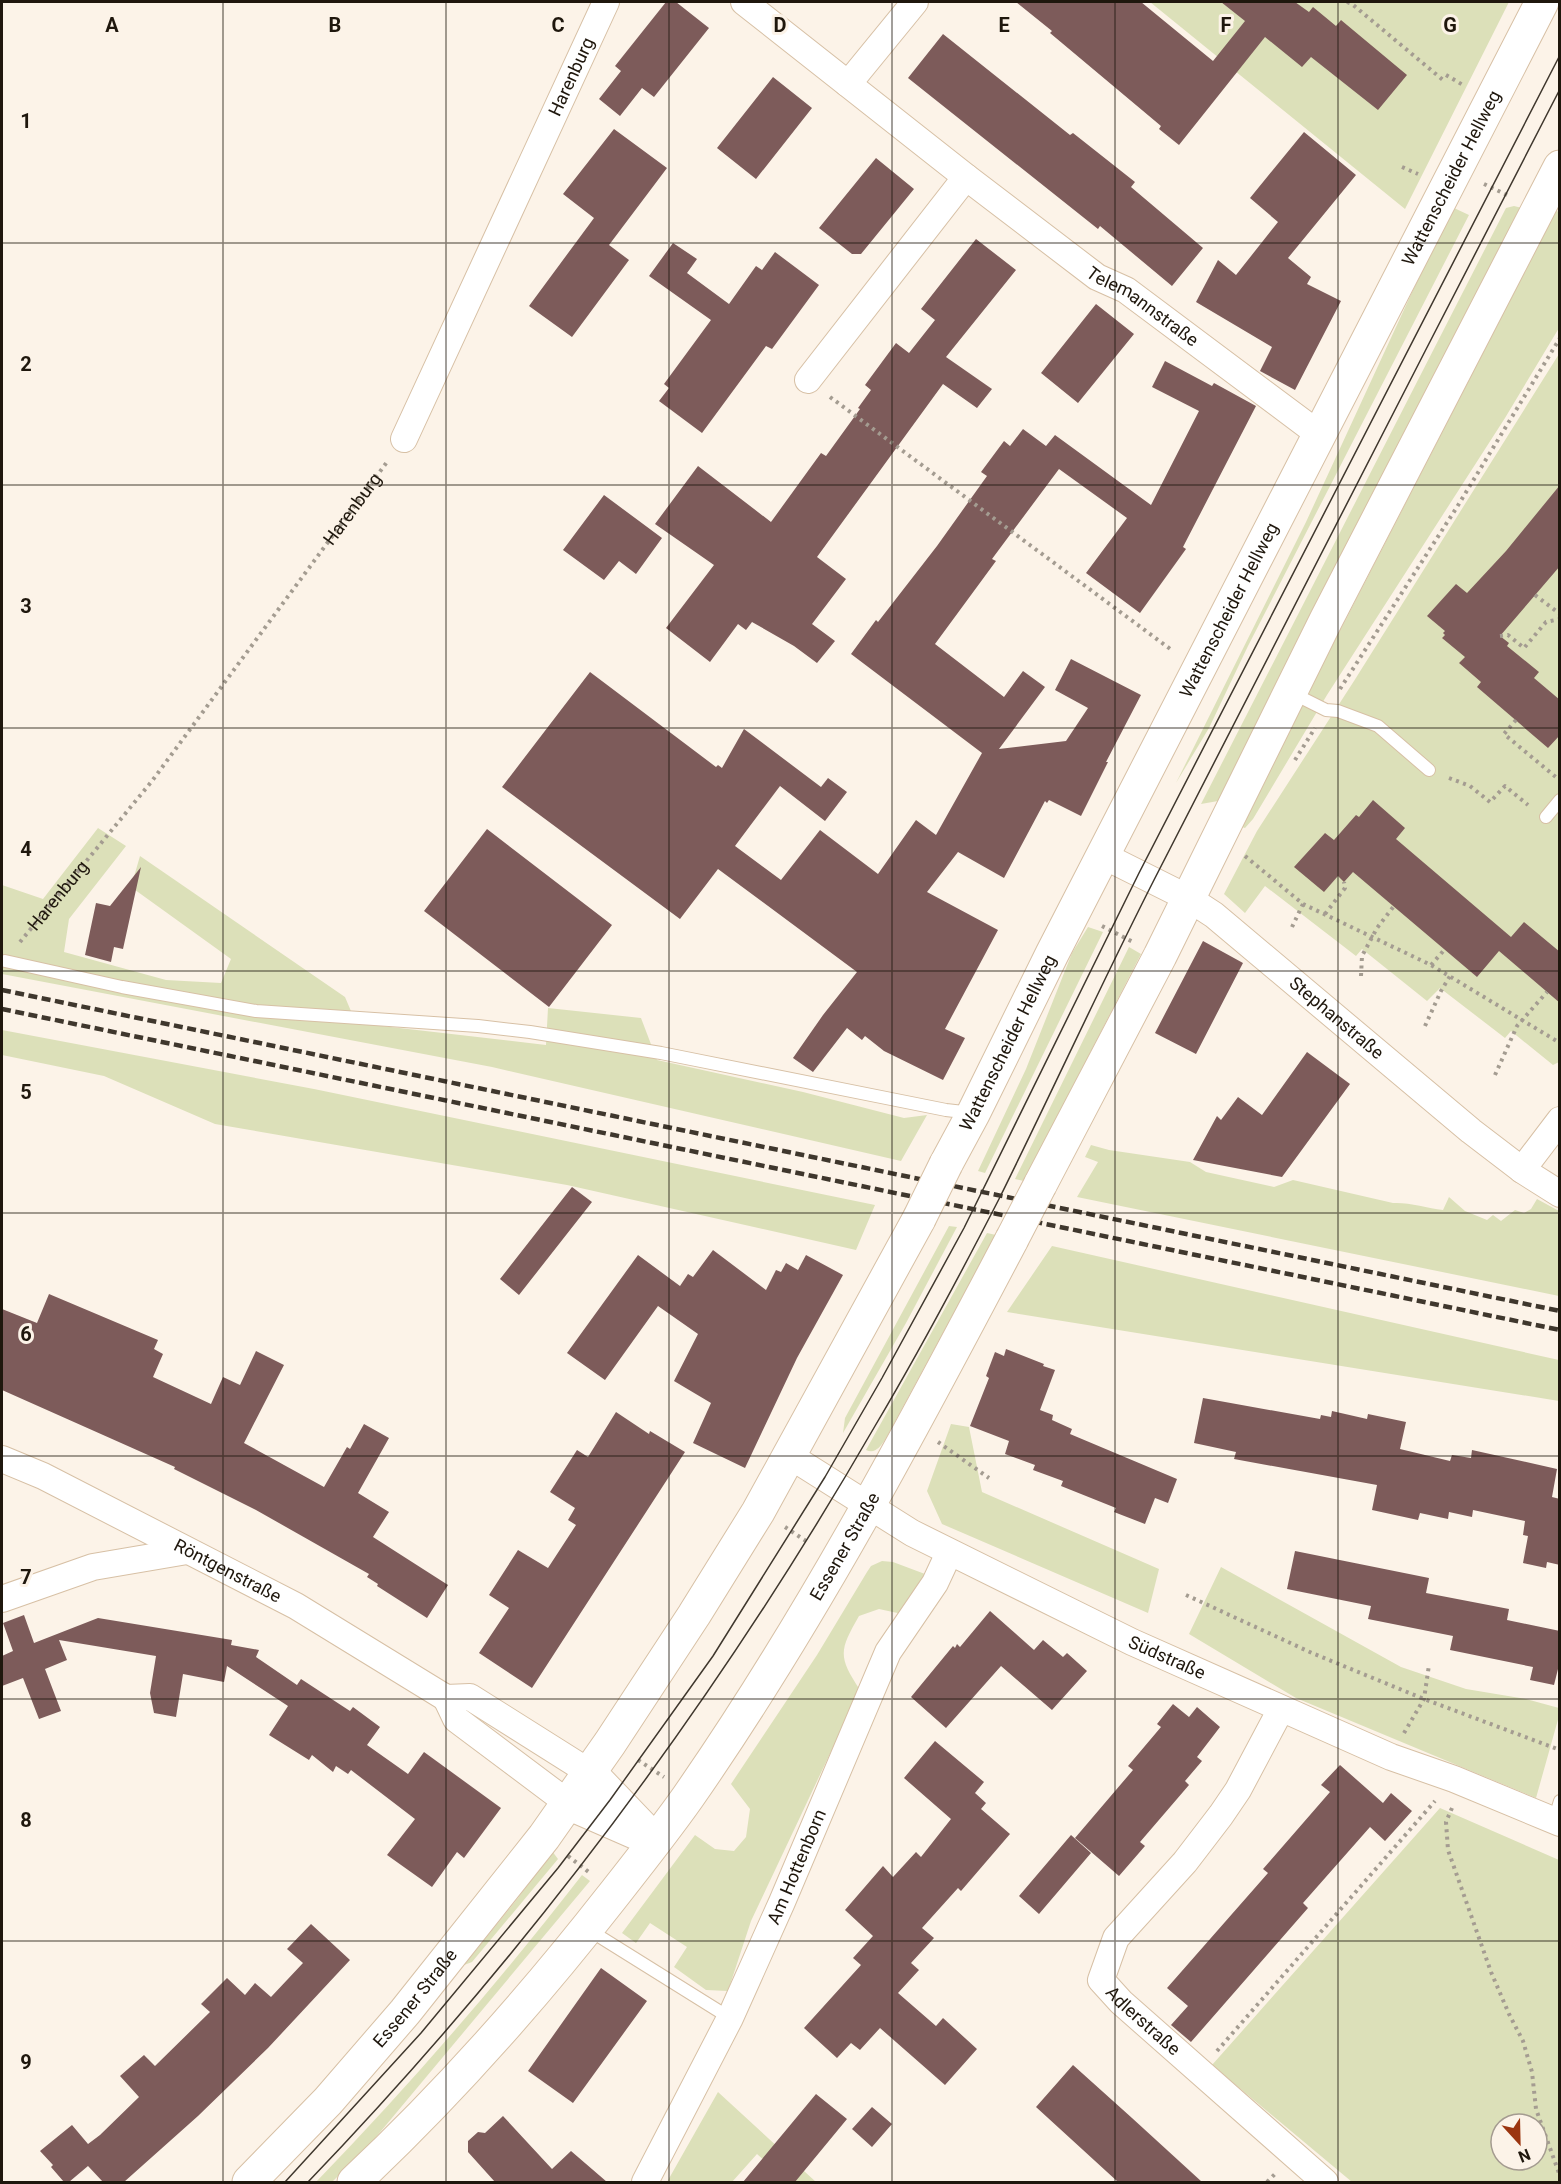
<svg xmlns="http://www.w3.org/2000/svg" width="1561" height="2184" font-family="Roboto,sans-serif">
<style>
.green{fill:#dce0b9;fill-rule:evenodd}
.building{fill:#7d5b5a}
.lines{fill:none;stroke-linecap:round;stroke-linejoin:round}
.service-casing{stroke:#d7c0a5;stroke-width:14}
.minor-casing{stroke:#d7c0a5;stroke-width:28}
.secondary-casing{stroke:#d7c0a5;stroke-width:35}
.path{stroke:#a49c91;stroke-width:4;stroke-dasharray:3 4.5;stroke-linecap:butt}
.service{stroke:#fff;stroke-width:12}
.minor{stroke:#fff;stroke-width:26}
.secondary{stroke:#fff;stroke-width:33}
.tram{stroke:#3f372d;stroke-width:1.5}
.rail{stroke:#3f372d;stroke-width:4.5;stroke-dasharray:9 4.5;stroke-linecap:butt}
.secondary-bridge-casing{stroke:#d7c0a5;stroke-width:35;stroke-linecap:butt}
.secondary-bridge{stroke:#fff;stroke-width:33}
.grid{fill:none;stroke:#1f170d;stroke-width:1.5;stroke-opacity:0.55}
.labels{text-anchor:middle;stroke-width:6;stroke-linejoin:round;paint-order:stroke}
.street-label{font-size:18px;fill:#1f170d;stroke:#fcf3e8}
.grid-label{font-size:20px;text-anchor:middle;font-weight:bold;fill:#1f170d;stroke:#fcf3e8;stroke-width:6;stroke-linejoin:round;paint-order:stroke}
</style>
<rect width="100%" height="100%" fill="#fcf3e8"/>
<path class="green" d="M1150,2H1509L1405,209Z
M1514,206L1522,208L1218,801L1201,804L1506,208Z
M1454,208L1469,215L1248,646L1209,728L1176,783L1306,522L1414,288Z
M1556,211L1560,212L1559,328L1505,418L1327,695L1253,819L1245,828L1242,827L1311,687Z
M1559,354V1062L1553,1065L1511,1031L1505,1038L1440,988L1427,1001L1362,949L1356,956L1265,886L1245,913L1224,894L1257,831L1354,681Z
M98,828L126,846L69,919L64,952L166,980L221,983L231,959L131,887L140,856L345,997L356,1023L546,1045L548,1008L641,1018L657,1060L803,1092L904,1118L927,1115L901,1161L492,1067L2,974V885L43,899Z
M1088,927L1103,932L985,1173L978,1171L1026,1069L1072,953Z
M1129,947L1141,954L1024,1181L1015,1179Z
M2,1030L314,1089L875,1205L856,1250L567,1185L215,1124L104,1076L2,1055Z
M1091,1145L1109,1150L1190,1162L1206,1172L1274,1187L1293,1180L1393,1203C1408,1202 1427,1208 1443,1210L1449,1197L1465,1211L1487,1220L1493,1215L1501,1221L1515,1210L1524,1213L1531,1209L1537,1199L1559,1211V1296L1077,1197L1098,1162L1085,1157Z
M949,1226L957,1227L906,1323L843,1433L845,1418Z
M987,1233L996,1235L885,1440C880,1447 875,1454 866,1450Z
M1052,1246L1559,1360V1401L1007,1312Z
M951,1424L969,1427L982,1492L1159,1569L1148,1613L942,1524L927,1491Z
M882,1561L893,1562L925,1574L902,1614L879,1609L859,1616C839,1651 838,1656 860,1690L751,1921L728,1991L706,1990L674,1967L687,1947L650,1923L636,1943L622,1933L695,1835L715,1849L734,1851L746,1837L750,1809L731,1784L817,1655L867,1572L871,1566Z
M1221,1567L1401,1667L1466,1689L1526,1699L1559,1708V1716L1536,1798L1296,1698L1189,1634Z
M1440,1808L1559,1860V2182H1352L1212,2065ZM1501,2124H1537V2160H1501Z
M552,1851L558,1859L472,1962L464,1965L518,1898Z
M582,1875L590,1881L366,2149L332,2182H316C410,2085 499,1982 582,1875Z
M718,2092L816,2182H788L757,2154L732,2182H667Z"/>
<path class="building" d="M666,2H676L709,28L654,97L642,88L620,116L599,99L621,71L615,66Z
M1016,2H1141L1213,61L1245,21L1221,2H1295L1309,12L1313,7L1336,26L1341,20L1407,75L1378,110L1311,57L1302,67L1265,37L1179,145L1159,129L1161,126L1050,33L1052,31Z
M943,34L1070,135L1073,133L1135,182L1131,187L1203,248L1172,286L1100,226L1098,229L908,78Z
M773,77L812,108L756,179L717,148Z
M614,129L667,168L609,245L629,260L572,337L529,306L594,218L563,194Z
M1304,132L1356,175L1288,258L1311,277L1307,284L1341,301L1295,390L1260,371L1272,347L1196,302L1218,260L1236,275L1278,222L1250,198Z
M876,158L914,189L861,254H852L819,228Z
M976,239L1016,270L946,357L992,389L977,408L943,384L817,557L846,579L812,624L835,641L817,663L794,646L752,622L746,630L738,624L710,662L666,628L714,565L655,524L698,466L771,522L821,453L826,456L860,409L858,408L871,390L865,385L896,343L909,353L935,320L921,309Z
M673,243L697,259L687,273L729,304L756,266L762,270L775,252L819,285L772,349L766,346L702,433L659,401L669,388L664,384L711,320L649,276Z
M1096,304L1134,334L1078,403L1041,373Z
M1165,361L1212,386L1214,383L1256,406L1183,547L1186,549L1140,613L1086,573L1127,518L1059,469L992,559L996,561L935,644L1004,697L1023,671L1045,687L999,749L1066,741L1088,708L1055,690L1071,659L1141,695L1106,762H1108L1081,816L1049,800L1047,803L1045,801L1004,878L958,852L927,892L998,930L945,1029L965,1038L943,1080L884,1051L865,1036L862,1040L847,1028L813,1072L793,1058L823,1015L857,972L718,869L680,919L502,787L590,672L716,767L718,765L722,768L744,729L821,787L828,778L847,792L825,821L780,786L735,846L781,880L820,830L878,874L916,820L936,835L982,753L851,654L876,620L878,622L937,546L987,476L981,472L1004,441L1010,446L1023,429L1046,446L1055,435L1151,505L1199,411L1152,387Z
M1560,485V566L1500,636L1509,643L1507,646L1539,672L1534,678L1560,700V735L1548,748L1477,687L1481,682L1459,663L1465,657L1442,638L1445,635L1443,633L1445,631L1427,616L1456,584L1467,593L1506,551Z
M604,495L662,538L636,574L619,561L604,580L563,550Z
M1373,800L1405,828L1396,839L1511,937L1524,922L1560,952V1003L1499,951L1477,977L1353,872L1344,882L1338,876L1324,892L1294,867L1325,833L1334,840L1356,815L1359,817Z
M487,829L612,925L549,1007L424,911Z
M141,867L123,949L114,947L111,962L85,955L96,903L110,906Z
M1203,941L1243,963L1196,1054L1155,1033Z
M1307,1052L1350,1084L1282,1177L1193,1160L1217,1116L1221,1120L1238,1097L1262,1115Z
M572,1187L592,1202L519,1295L500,1279Z
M713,1250L766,1290L776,1270L781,1272L786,1263L798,1270L806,1255L843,1275L797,1358L745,1468L693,1443L711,1403L674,1381L698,1334L658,1306L605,1380L567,1353L638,1255L680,1286L688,1274L693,1277Z
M49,1294L158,1340L154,1349L163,1354L153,1377L211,1404L223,1377L240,1385L256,1351L284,1365L244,1443L324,1487L347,1447L350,1449L364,1424L389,1438L358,1493L389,1512L373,1537L448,1585L427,1618L377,1586L378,1584L367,1577L369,1574L256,1510L174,1469L175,1467L2,1390V1309L37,1323Z
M1006,1349L1044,1364L1043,1366L1055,1370L1040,1410L1053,1415L1052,1420L1072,1429L1070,1434L1177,1479L1168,1503L1155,1498L1145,1524L1114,1512L1116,1508L1061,1486L1063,1481L1033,1470L1035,1465L1005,1454L1009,1441L970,1426L989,1378L986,1376L995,1352L1004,1356Z
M1203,1398L1320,1419L1321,1415L1331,1417L1332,1411L1367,1419L1368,1414L1406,1422L1400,1449L1450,1461L1452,1455L1471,1458L1472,1450L1557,1469L1552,1497L1560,1499V1565L1547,1562L1546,1568L1523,1563L1528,1536L1523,1535L1525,1521L1473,1510L1472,1517L1449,1512L1448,1519L1420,1513L1418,1520L1372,1510L1377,1485L1234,1459L1236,1452L1194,1443Z
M616,1412L649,1434L650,1431L685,1452L532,1688L479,1653L509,1608L489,1595L518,1550L548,1568L576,1525L568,1520L575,1508L550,1492L577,1450L588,1457Z
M1295,1551L1429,1578L1426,1593L1509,1609L1507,1620L1560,1631V1661L1554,1685L1530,1680L1533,1667L1450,1650L1453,1636L1368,1619L1371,1606L1287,1589Z
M990,1611L1034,1650L1043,1640L1063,1657L1067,1653L1087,1671L1052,1710L1001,1666L946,1728L911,1697L953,1646L955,1648L957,1644L960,1647Z
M24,1615L34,1643L98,1618L232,1640L231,1645L259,1650L256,1657L297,1685L301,1679L350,1711L353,1707L380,1727L367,1745L408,1774L424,1752L501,1808L464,1858L457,1852L432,1887L387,1855L415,1819L351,1770L348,1774L336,1766L333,1772L312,1755L309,1760L269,1735L288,1706L227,1666L224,1682L183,1674L176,1717L154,1713L150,1693L156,1656L59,1640L67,1660L45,1669L61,1711L39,1719L23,1678L2,1686V1656L13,1651L3,1623Z
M1173,1704L1189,1717L1197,1707L1220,1727L1197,1757L1202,1761L1185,1781L1189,1785L1140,1842L1145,1846L1119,1876L1075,1838L1133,1770L1128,1766L1161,1727L1157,1724Z
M935,1741L984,1782L975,1793L986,1803L981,1809L1010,1834L961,1891L958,1888L922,1928L934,1938L911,1963L919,1970L898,1993L936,2026L943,2018L977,2049L945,2085L880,2028L860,2050L851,2043L837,2058L804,2028L861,1965L853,1958L873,1936L845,1910L883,1866L893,1877L916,1852L921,1857L951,1819L904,1778Z
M1340,1765L1383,1803L1391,1793L1412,1811L1385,1841L1370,1827L1303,1903L1308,1908L1191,2042L1171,2025L1188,2006L1167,1988L1268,1873L1263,1869L1330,1792L1321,1785Z
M1071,1835L1091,1853L1039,1914L1019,1896Z
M311,1924L350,1960L268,2048L198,2116L124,2182H103L88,2166L69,2182H64L51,2167L53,2165L40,2151L72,2125L88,2144L100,2135L139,2097L120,2076L144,2055L155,2066L210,2012L201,2004L227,1978L245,1995L255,1983L271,1997L303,1963L287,1949Z
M601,1968L647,2001L573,2103L528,2071Z
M1073,2065L1132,2118L1202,2182H1118L1036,2107Z
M816,2094L847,2119L795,2182H743Z
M872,2107L892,2124L872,2147L852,2129Z
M503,2116L552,2169L571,2151L607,2182H495L468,2152V2141L478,2132L485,2133Z"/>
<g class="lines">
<defs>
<path id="service" d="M1292,693L1326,710L1338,711L1378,726L1429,770
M1546,817L1560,800
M5,961L122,987L256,1011L478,1026L530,1032L661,1053L946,1110L972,1113
M1554,1821L1560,1801
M589,1930L730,2018"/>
<g id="minor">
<path id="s2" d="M744,2L966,177L1097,277L1126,290L1320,435"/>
<path d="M848,84L915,2"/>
<path d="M808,380L966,177"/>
<path id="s3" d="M404,439L606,2"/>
<path id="s4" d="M1104,856L1188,898L1214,915L1471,1131L1522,1170L1560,1194"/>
<path d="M1522,1170L1560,1120"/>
<path id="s5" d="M790,1456L912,1533L1132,1642L1391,1757L1454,1779L1560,1823"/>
<path id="s6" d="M2,1459L43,1476L296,1606L446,1698L470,1697L589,1772"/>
<path d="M2,1599L93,1567L187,1551"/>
<path d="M446,1698L456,1719L568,1803"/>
<path id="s7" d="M1281,1709L1238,1790L1221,1815L1185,1862L1116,1938L1101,1980L1121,2002L1325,2182"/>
<path id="s8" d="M645,2182L730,2018L782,1902L888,1652L935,1583L949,1553"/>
</g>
<g id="secondary">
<path id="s9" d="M946,1164L973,1114L1052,954L1542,2"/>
<path d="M1040,1185L1160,956L1326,620L1560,167"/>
<path d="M589,1772L655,1841"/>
<path d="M568,1803L639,1834"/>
<path id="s10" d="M249,2182L328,2101L405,2012L544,1837L610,1743L694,1615L758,1512L919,1219"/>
<path id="s11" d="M354,2182C447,2095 532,1999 611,1898C637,1865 664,1831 688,1797C811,1620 912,1429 1012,1239"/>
</g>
</defs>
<use href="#service" class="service-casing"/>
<use href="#minor" class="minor-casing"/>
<use href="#secondary" class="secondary-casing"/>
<g class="path">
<path d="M1347,2L1352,4L1443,80"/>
<path d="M1446,75L1463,85"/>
<path d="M1402,167L1418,174"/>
<path d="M1484,184L1509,196"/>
<path d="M830,397L1173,651"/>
<path d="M1535,595L1560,614"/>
<path d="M1500,636L1508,635L1524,648L1546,622L1560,619"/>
<path d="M1340,689L1457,507L1560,338"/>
<path d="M1516,720L1504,734L1557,778"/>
<path d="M1295,760L1315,728"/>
<path d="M1449,778L1470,786L1490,802L1505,786L1528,805"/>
<path d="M1245,856L1303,904L1431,965L1560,1043"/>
<path d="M1325,914L1345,888L1344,882"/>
<path d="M1102,926L1133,942"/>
<path d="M1292,927L1303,904"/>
<path id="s1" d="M20,942L152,781L387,462"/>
<path d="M1431,965L1445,949"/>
<path d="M1361,976L1362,956L1377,928L1394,906"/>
<path d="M1425,1026L1441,991L1450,976"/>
<path d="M1495,1075L1517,1026L1547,992"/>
<path d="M938,1442L989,1478"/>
<path d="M785,1527L809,1543"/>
<path d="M1186,1595L1312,1653L1424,1699L1560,1750"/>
<path d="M1404,1733L1424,1699L1429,1665"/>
<path d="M638,1760L664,1777"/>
<path d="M1452,1808L1446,1822L1448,1850L1491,1972L1509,2014L1523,2041L1532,2072L1536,2109L1560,2176"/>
<path d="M568,1856L590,1873"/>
<path d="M1217,2051L1435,1801"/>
<path d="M1267,2182L1275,2174"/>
</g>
<use href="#service" class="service"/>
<use href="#minor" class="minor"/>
<use href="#secondary" class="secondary"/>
<path class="tram" d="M285,2182L421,2033L558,1868L610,1800L713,1656L825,1477L882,1378L964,1228L1139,873L1560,55
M308,2182C527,1954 717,1700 875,1426C919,1352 960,1275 999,1199C1052,1092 1101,984 1155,878C1289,614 1425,352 1560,89"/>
<path class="rail" d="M2,990L1560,1311
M2,1009L1560,1330"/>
<defs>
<path id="secondary-bridge" d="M919,1219L946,1164
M1012,1239L1040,1185"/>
</defs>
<use href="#secondary-bridge" class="secondary-bridge-casing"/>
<use href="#secondary-bridge" class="secondary-bridge"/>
</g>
<path class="grid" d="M223,2V2182M446,2V2182M669,2V2182M892,2V2182M1115,2V2182M1338,2V2182M2,243H1560M2,485H1560M2,728H1560M2,971H1560M2,1213H1560M2,1456H1560M2,1699H1560M2,1941H1560"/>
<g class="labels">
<g class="street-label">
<text dy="6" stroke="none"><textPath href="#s3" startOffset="399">Harenburg</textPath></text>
<text dy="6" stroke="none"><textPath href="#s9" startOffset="1108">Wattenscheider Hellweg</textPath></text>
<text dy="6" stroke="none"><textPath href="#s2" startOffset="502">Telemannstraße</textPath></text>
<text dy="6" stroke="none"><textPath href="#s1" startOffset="546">Harenburg</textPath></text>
<text dy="6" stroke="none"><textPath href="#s9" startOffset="622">Wattenscheider Hellweg</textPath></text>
<text dy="6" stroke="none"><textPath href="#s1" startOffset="60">Harenburg</textPath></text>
<text dy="6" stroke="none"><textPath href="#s4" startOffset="285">Stephanstraße</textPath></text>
<text dy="6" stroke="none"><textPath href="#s9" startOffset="136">Wattenscheider Hellweg</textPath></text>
<text dy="6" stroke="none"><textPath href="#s11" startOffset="806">Essener Straße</textPath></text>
<text dy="6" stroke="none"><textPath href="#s6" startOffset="252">Röntgenstraße</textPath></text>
<text dy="6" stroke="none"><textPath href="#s5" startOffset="428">Südstraße</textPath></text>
<text dy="6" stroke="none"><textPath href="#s8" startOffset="350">Am Hottenborn</textPath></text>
<text dy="6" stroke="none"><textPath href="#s10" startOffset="248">Essener Straße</textPath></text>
<text dy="6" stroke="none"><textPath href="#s7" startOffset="387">Adlerstraße</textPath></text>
</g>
</g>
<g class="grid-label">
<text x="112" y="32">A</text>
<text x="335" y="32">B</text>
<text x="558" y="32">C</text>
<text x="780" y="32">D</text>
<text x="1004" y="32">E</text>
<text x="1226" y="32">F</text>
<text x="1450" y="32">G</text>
<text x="26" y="128">1</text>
<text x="26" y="371">2</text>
<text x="26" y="613">3</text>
<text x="26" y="856">4</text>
<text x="26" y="1099">5</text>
<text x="26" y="1341">6</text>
<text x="26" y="1584">7</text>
<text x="26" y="1827">8</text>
<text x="26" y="2069">9</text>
</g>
<rect width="1561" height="2184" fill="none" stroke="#1f170d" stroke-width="6"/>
<g transform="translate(1519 2142) rotate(158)"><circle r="28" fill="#fcf3e8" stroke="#a49b90" stroke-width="1.5"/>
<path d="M0-4.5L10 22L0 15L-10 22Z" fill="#9b350f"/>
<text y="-9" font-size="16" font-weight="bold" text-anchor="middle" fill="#1f170d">N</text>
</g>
</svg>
